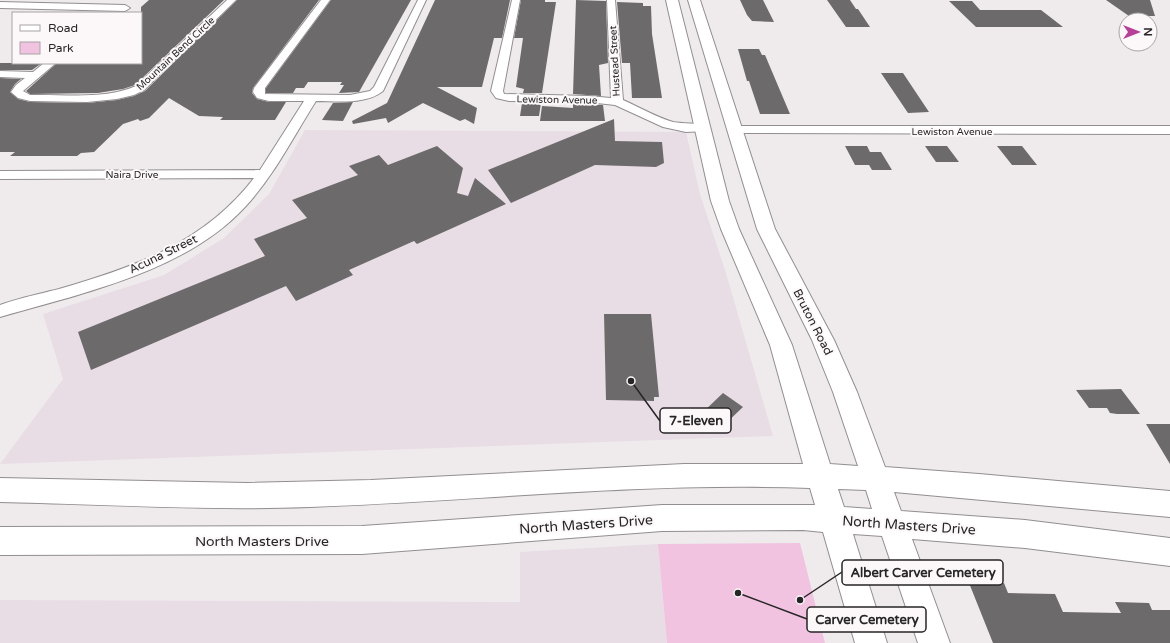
<svg xmlns="http://www.w3.org/2000/svg" width="1170" height="643" font-family="'Varela Round',sans-serif">
<style>
.built{fill:#e8dde4}
.green{fill:#f1c3e1}
.building{fill:#6d6a6c}
.lines{fill:none;stroke-linecap:round;stroke-linejoin:round}
.street-casing{stroke:#928e91;stroke-width:2}
.secondary-casing{stroke:#928e91;stroke-width:2}
.street{fill:#fff;fill-rule:evenodd}
.secondary{fill:#fff;fill-rule:evenodd}
.labels{text-anchor:middle;stroke-width:4;stroke-linejoin:round;paint-order:stroke}
.far-street-label{font-size:10px;fill:#272526;stroke:#fcf8fa}
.street-label{font-size:12px;fill:#272526;stroke:#fcf8fa}
.near-street-label{font-size:14px;fill:#272526;stroke:#fcf8fa}
.leader{fill:none;stroke:#272526;stroke-width:1.5}
.callout-dot{fill:#272526;stroke:#fcf8fa;stroke-width:1.5}
.callout{fill:#fcf8fa;stroke:#272526;stroke-width:1.5}
.callout-label{font-size:13px;text-anchor:middle;font-weight:bold;fill:#272526}
</style>
<rect width="100%" height="100%" fill="#efebed"/>
<path class="built" d="M305,130L686,132L700,194L726,273L773,436L0,464L63,379L43,314L164,275L224,238L269,194Z
M658,544L667,643H0V600L520,602V552Z"/>
<path class="green" d="M800,543L825,643H667L658,544Z"/>
<path class="building" d="M149,0H224L135,85L123,89L98,93L30,94L26,91L57,63H141V7Z
M237,0H319L253,88L252,93L257,99L269,102H286L275,120H220L223,117L199,116L169,98L149,118L140,121L138,119L123,124L94,152L81,153L77,156H10L15,152H0V78L21,79L15,84L10,92L18,99L30,102L87,103L117,100L134,96L145,91Z
M331,0H411L359,92L339,93L344,85H340L342,82H308L304,88H296L293,93H266V88Z
M435,0H510L502,38H494L482,87H437L477,108L474,124L465,119L460,121L423,103L388,123L386,118L353,124L352,121L387,103Z
M521,0H545V2H556L542,93H523L524,89L516,87L523,38H514Z
M576,0L606,1L608,63L599,65L601,96L573,94Z
M740,0H763L774,22L752,21L747,15Z
M827,0H850L856,9H858L870,27H846Z
M1106,0H1150L1155,16H1129Z
M949,1H972L980,10H1041L1063,27H976Z
M617,2L643,3V6H651L652,34L662,98H632L630,63H622Z
M738,49H759L762,55H765L790,114H760L749,81H747Z
M0,63H42L32,70H0Z
M881,73H903L929,112L908,113Z
M353,102L343,121L322,120L333,103Z
M522,103H541L539,116H520Z
M573,103L603,105L605,121H540L542,106L573,108Z
M614,119L615,141L662,142L664,163L656,167L595,165L511,203L488,170Z
M437,146L463,168L457,193L468,196L475,178L506,204L417,244L414,241L349,270L353,275L296,301L286,286L91,370L78,332L265,256L254,239L307,218L292,200L358,175L349,166L379,155L388,165Z
M845,146H867L870,152H881L892,170H872L869,165H855Z
M925,146H947L959,162H936Z
M997,146H1022L1037,165H1012Z
M604,314H651L659,397H654V401L606,400Z
M1121,389L1140,414H1117L1110,413L1107,408H1089L1076,390Z
M723,393L743,407L721,428L701,414Z
M1146,424H1170V464Z
M969,583H1004L1008,593L1055,594L1063,612L1121,613L1115,602L1149,603L1152,610H1170V643H993Z"/>
<g class="lines">
<defs>
<path id="street" d="M227,0H236L144,90L134,95L117,99L87,102L30,101L18,98L11,92L16,85L25,78L0,77V71L33,72L44,63H56L23,91L30,95C65,94 104,100 136,86Z
M321,0H330L265,88V94L350,95L370,91L374,87L418,0H426L383,91C366,105 336,101 316,101C293,137 274,176 245,207C185,272 82,293 0,317V305C19,298 39,294 59,289C135,267 204,243 254,178L0,179V171L260,170L304,101H269L257,98L253,92L254,88Z
M512,0H520L503,91L504,94L588,96L611,98L607,0H615L623,100C639,107 656,117 673,122C684,124 696,123 707,125L709,128L707,131L686,132L663,127L615,105L588,102L509,101L496,98L491,91Z
M0,2L125,5L130,8L125,11L0,8Z
M735,126H1170V134L731,133L729,130L731,127Z"/>
<path id="secondary" d="M666,0H678L729,201L739,229L792,345L830,464L858,466L833,392L812,340L757,229L688,0H700L775,229L834,340L857,392L885,467L979,474L1170,491V517L894,492L901,511L1025,520L1170,538V566L1025,548L912,539L950,643H918L882,536L853,534L887,643H855L823,532L803,530L662,531L362,554L0,555V527L362,526L662,505H815L810,488C643,482 476,501 310,507C206,511 103,504 0,502V478L247,483L371,480L684,464H803L770,345L721,229L711,201ZM838,489L866,490L872,509L844,507Z"/>
</defs>
<use href="#street" class="street-casing"/>
<use href="#secondary" class="secondary-casing"/>
<use href="#street" class="street"/>
<use href="#secondary" class="secondary"/>
</g>
<g class="labels">
<g class="far-street-label">
<text transform="translate(175 53) rotate(-43)" y="4">Mountain Bend Circle</text>
<text transform="translate(614 61) rotate(-93)" y="4">Hustead Street</text>
<text transform="translate(557 99) rotate(1)" y="4">Lewiston Avenue</text>
<text x="952" y="135">Lewiston Avenue</text>
<text x="132" y="178">Naira Drive</text>
</g>
<g class="street-label">
<text transform="translate(163 254) rotate(-26)" y="4">Acuna Street</text>
<text transform="translate(813 322) rotate(63)" y="4">Bruton Road</text>
</g>
<g class="near-street-label">
<text transform="translate(586 524) rotate(-4)" y="5">North Masters Drive</text>
<text transform="translate(909 525) rotate(4)" y="5">North Masters Drive</text>
<text x="262" y="546">North Masters Drive</text>
</g>
</g>
<path class="leader" d="M631 381L660 421M800 600L842 572M738 593L807 619"/>
<g class="callout-dot">
<circle cx="631" cy="381" r="4"/>
<circle cx="800" cy="600" r="4"/>
<circle cx="738" cy="593" r="4"/>
</g>
<g class="callout">
<rect x="660" y="408" width="71" height="25" rx="4"/>
<rect x="842" y="560" width="161" height="25" rx="4"/>
<rect x="807" y="607" width="119" height="25" rx="4"/>
</g>
<g class="callout-label">
<text x="696" y="425">7-Eleven</text>
<text x="923" y="577">Albert Carver Cemetery</text>
<text x="867" y="624">Carver Cemetery</text>
</g>
<rect x="12" y="12" width="130" height="52" fill="#fcf8fa" stroke="#a7a4a5"/>
<rect x="20" y="25" width="20" height="6" fill="#ffffff" stroke="#a7a4a5"/>
<text x="48" y="32" font-size="12" fill="#272526">Road</text>
<rect x="20" y="42" width="20" height="12" fill="#f1c3e1" stroke="#a7a4a5"/>
<text x="48" y="52" font-size="12" fill="#272526">Park</text>
<g transform="translate(1138 32) rotate(90)"><circle r="19" fill="#fcf8fa" stroke="#a7a4a5"/>
<path d="M0-3L7 15L0 10L-7 15Z" fill="#b64097"/>
<text y="-6" font-size="11" font-weight="bold" text-anchor="middle" fill="#272526">N</text>
</g>
</svg>
